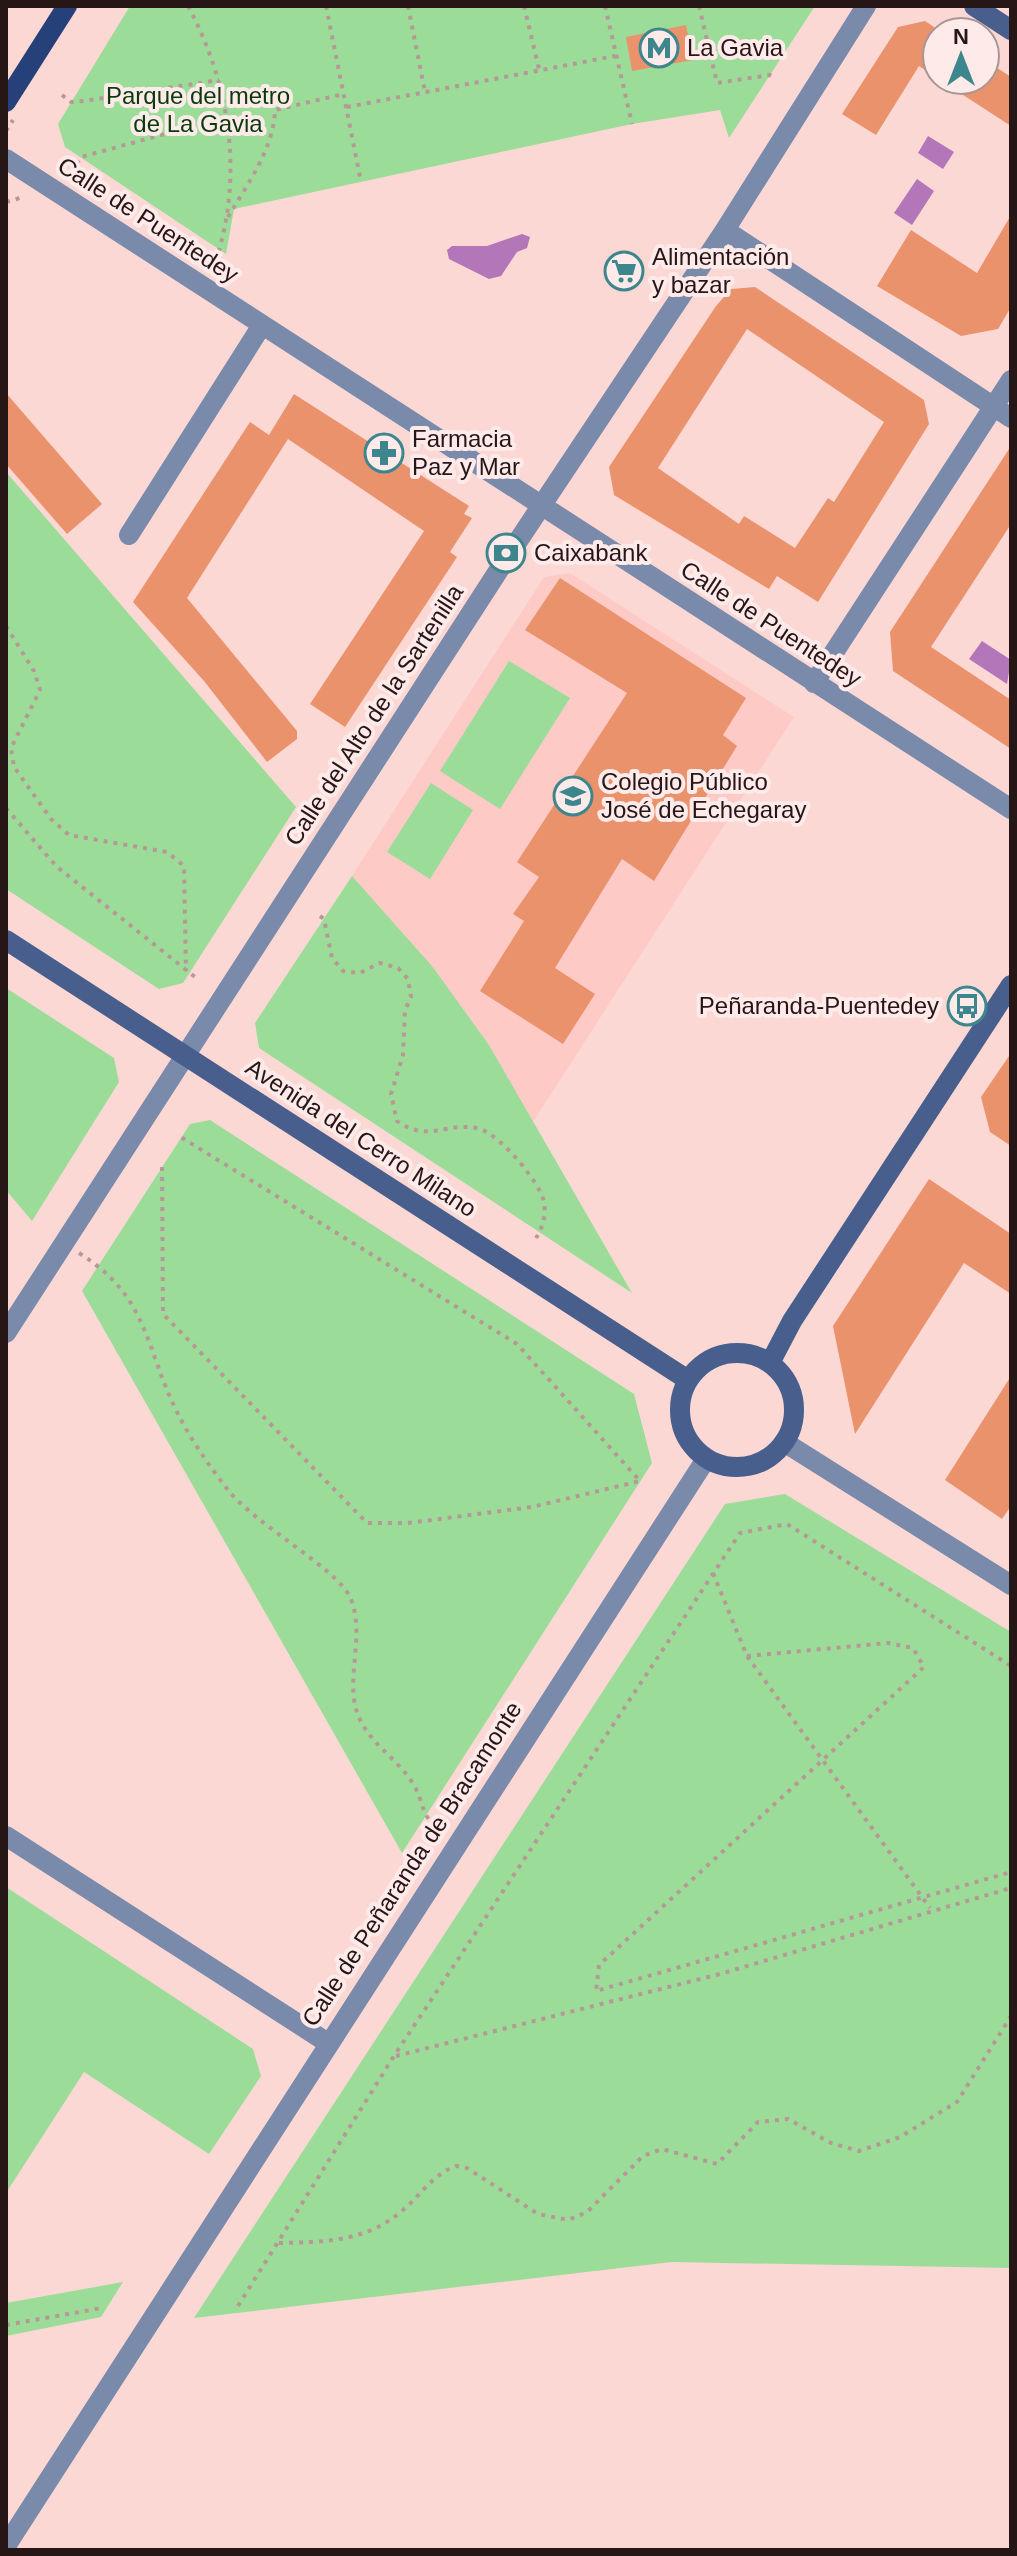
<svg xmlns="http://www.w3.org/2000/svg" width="1017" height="2556" font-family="Helvetica,sans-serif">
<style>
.built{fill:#fecac6}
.green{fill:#9adc98}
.water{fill:#b376b9}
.building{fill:#ea926c;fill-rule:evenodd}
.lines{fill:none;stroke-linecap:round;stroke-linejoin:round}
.path{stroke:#b69997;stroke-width:4;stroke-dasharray:4 6;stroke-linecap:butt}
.street{stroke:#798aab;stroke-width:20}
.secondary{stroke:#485f8e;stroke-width:20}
.primary{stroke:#264079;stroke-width:20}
.labels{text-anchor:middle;stroke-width:8;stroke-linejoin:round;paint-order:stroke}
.poi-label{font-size:24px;fill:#261716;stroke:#fdeae9;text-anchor:start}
.park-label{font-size:24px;fill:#093a0c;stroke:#fdeae9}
.street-label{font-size:24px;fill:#261716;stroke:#fdeae9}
</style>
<rect width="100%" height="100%" fill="#fcd8d5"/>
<path class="built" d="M570,573L794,717L533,1122L489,1045L432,966L352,876L544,577Z"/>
<path class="green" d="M130,6H815L729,138L720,110L632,124L234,209L226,254L65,147L58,124Z
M6,472L296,807L183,983L159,989L6,889Z
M509,661L570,698L500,809L440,771Z
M431,783L473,810L430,879L387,852Z
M352,876L432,966L489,1045L632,1293L259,1048L255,1023Z
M6,988L114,1058L119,1082L32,1221L6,1190Z
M210,1120L634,1394L652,1463L402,1853L82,1291L190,1124Z
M785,1494L1011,1632V2268L671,2262L194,2318L725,1504Z
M6,1887L253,2049L261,2076L209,2154L84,2072L6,2193Z
M123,2282L101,2317L6,2336V2303Z"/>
<path class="water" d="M928,136L954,152L943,169L918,153Z
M917,179L934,191L912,225L894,213Z
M522,234L530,237L527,248L517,252L501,276L489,279L449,259L447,250L452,246H487Z
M982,641L1011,660L1007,684L969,659Z"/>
<path class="building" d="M925,21L937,29V78L919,66L876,135L842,114L898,27Z
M686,25L693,60L632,71L626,37Z
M985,60L1011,77V126L940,80H985Z
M1011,215V307L998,329L961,336L877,286L911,230L977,273Z
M755,287L924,400L929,424L818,602L777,576L769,589L614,495L609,467L716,306L731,289ZM747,329L884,422L834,502L828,498L795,548L744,516L739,524L658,468Z
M6,393L102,504L67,534L6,464Z
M294,394L469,506L464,514L472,518L450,552L457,557L345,727L310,704L424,531L288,439L187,598L297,731V739L267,762L204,681L133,602L250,422L269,435Z
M1011,446V524L931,647L1011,700V749L893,671L890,632Z
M560,578L746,698L723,735L737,746L654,881L622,859L555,968L595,994L563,1044L480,991L524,921L513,914L539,877L517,862L627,693L525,630Z
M1011,1053V1146L990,1132L981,1097Z
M929,1179L1011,1234V1294L964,1263L855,1434L833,1326Z
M1011,1376V1506L1002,1519L945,1480Z"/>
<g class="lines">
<path class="path" d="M188,6C229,82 243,170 218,254
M326,6L361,182
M408,6L425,92
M524,6L539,69
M605,6L632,124
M699,6L717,83L770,75L776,78
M62,95L71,102L84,101L219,80
M347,107L615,56
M6,131L13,120
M77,164L81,157L227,117
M6,202L20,198
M228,217C247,185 274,148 275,110L344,94
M6,626L34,671L40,690L11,748L14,767L51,819L69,835L167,852L184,866L186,971
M6,808L56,866L195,977
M320,916L324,919L332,958L343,971L360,973L380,963L398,968L408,979L411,997L405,1010L403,1055L391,1094L397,1121C429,1144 449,1120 480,1129C500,1135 540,1182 544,1202C546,1215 543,1227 536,1238
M162,1167L163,1314L367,1523H408L532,1507L640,1481L517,1344L179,1136
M79,1253C150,1298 144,1347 178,1414C191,1440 210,1467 228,1490C256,1525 336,1568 350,1597C364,1628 350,1667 354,1699C359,1738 392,1752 412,1782C426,1804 418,1813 441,1832
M713,1573L747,1656L930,1908
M747,1656L888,1643L913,1648L924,1667L599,1965L596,1991L1011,1872
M396,2056L720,1974L1011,1888
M279,2243C324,2242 367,2242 403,2210C421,2195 433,2174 456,2166L467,2168L538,2214L568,2220L587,2212L643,2156L662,2149L717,2164L758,2122L788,2119L831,2143L859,2151L900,2137L957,2102L1011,2016
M238,2306L394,2056L740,1533L787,1524L1011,1666
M6,2325L102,2308"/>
<path class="street" d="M6,159L1011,809
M725,230L1011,418
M129,535L262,325
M814,683L1011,380
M6,1333L504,562L725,230L866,6
M784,1442L1011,1585
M6,1836L328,2043
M6,2546L706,1459"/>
<path class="secondary" d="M974,6L1011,30
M6,940L688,1380
M680 1410a57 57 0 1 1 114 0a57 57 0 1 1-114 0Z
M770,1363L792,1321L1011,985"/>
<path class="primary" d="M6,102L67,6"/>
</g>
<defs>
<symbol id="metro-ring" viewBox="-11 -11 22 22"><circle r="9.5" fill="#fdeae9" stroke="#3e868d" stroke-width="1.5"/><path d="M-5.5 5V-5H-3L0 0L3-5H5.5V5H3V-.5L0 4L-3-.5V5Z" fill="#3e868d"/></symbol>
<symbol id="supermarket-ring" viewBox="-11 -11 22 22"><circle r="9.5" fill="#fdeae9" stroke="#3e868d" stroke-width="1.5"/><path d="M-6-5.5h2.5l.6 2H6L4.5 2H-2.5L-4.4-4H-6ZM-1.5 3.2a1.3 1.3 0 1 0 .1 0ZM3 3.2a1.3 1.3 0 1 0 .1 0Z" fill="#3e868d"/></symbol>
<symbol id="pharmacy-ring" viewBox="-11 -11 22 22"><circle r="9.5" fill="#fdeae9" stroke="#3e868d" stroke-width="1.5"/><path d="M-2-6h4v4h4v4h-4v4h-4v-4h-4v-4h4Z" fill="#3e868d"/></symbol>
<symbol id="bank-ring" viewBox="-11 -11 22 22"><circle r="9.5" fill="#fdeae9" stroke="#3e868d" stroke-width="1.5"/><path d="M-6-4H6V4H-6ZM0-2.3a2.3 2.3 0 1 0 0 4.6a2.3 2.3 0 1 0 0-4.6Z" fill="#3e868d"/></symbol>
<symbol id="school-ring" viewBox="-11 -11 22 22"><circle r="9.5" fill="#fdeae9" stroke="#3e868d" stroke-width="1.5"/><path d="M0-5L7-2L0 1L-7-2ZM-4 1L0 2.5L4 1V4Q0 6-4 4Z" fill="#3e868d"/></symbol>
<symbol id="bus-ring" viewBox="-11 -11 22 22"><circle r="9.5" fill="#fdeae9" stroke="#3e868d" stroke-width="1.5"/><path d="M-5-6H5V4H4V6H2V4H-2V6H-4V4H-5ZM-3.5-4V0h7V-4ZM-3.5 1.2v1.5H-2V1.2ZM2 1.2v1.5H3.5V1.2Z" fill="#3e868d"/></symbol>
</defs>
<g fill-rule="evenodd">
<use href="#metro-ring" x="637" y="26" width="44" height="44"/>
<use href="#supermarket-ring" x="602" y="249" width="44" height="44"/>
<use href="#pharmacy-ring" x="362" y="431" width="44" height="44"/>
<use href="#bank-ring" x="484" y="531" width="44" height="44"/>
<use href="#school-ring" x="551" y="774" width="44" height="44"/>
<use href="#bus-ring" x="945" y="984" width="44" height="44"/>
</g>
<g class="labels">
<g class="poi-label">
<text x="687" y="56">La Gavia</text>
<text x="652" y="265">Alimentación<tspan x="652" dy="28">y bazar</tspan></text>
<text x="412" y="447">Farmacia<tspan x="412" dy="28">Paz y Mar</tspan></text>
<text x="534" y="561">Caixabank</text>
<text x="601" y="790">Colegio Público<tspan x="601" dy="28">José de Echegaray</tspan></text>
<text x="939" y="1014" text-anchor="end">Peñaranda-Puentedey</text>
</g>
<g class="park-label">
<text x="198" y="104">Parque del metro<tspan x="198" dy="28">de La Gavia</tspan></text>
</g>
<g class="street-label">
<text transform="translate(148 220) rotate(33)" y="8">Calle de Puentedey</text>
<text transform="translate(771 624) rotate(33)" y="8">Calle de Puentedey</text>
<text transform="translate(374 715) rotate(-57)" y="8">Calle del Alto de la Sartenilla</text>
<text transform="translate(361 1138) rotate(33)" y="8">Avenida del Cerro Milano</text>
<text transform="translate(412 1864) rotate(-57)" y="8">Calle de Peñaranda de Bracamonte</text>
</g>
</g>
<rect width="1017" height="2556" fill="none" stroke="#261716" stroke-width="16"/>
<g transform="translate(961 56)"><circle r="38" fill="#fdeae9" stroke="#a79695" stroke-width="2"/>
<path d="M0-6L14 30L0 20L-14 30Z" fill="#3e868d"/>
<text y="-12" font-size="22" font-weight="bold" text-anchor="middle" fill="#261716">N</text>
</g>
</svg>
